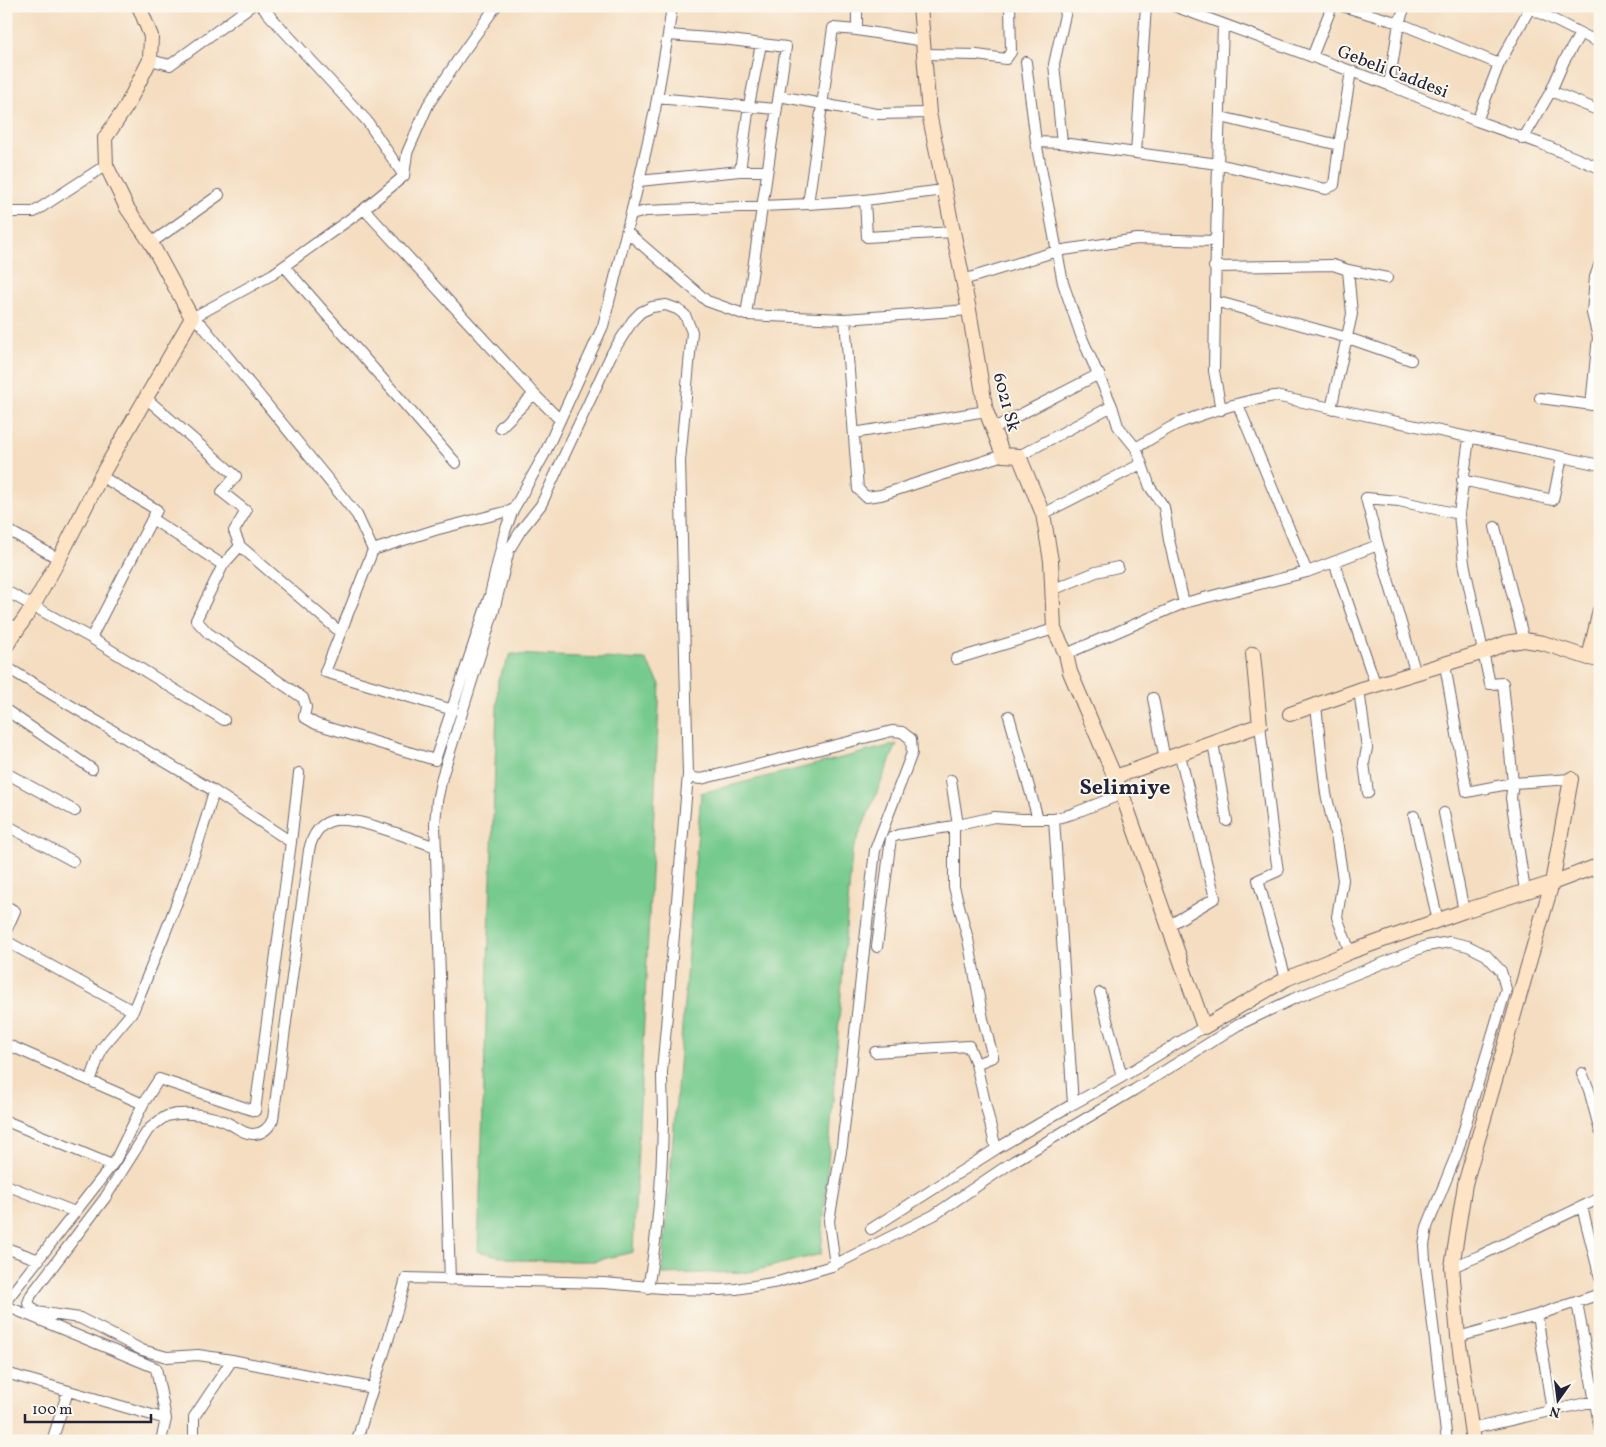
<svg xmlns="http://www.w3.org/2000/svg" width="1606" height="1447" font-family="Vollkorn,serif">
<style>
.green{fill:#76ca8d;stroke:#4c7664}
.lines{fill:none;stroke-linecap:round;stroke-linejoin:round}
.street-casing{stroke:#6c636a;stroke-width:12}
.secondary-casing{stroke:#6c636a;stroke-width:16}
.street{stroke:#fff;stroke-width:10}
.secondary{stroke:#fee4c5;stroke-width:14}
.labels{text-anchor:middle;stroke-width:4;stroke-linejoin:round;paint-order:stroke}
.street-label{font-size:18px;fill:#22223b;stroke:#fbf7ec}
.district-label{font-size:22px;font-weight:bold;fill:#22223b;stroke:#fbf7ec}
</style>
<rect width="100%" height="100%" fill="#fbf7ec"/>
<filter id="ink" filterUnits="userSpaceOnUse"><feTurbulence type="fractalNoise" baseFrequency=".02" numOctaves="2"/><feDisplacementMap in="SourceGraphic" scale="10" xChannelSelector="R" yChannelSelector="G"/><feConvolveMatrix kernelMatrix="1 2 1 2 8 2 1 2 1" color-interpolation-filters="sRGB"/></filter>
<filter id="wash" filterUnits="userSpaceOnUse"><feTurbulence type="fractalNoise" baseFrequency=".0096" numOctaves="4" result="noise"/><feDisplacementMap in="SourceGraphic" scale="20" xChannelSelector="R" yChannelSelector="G"/><feGaussianBlur stdDeviation="1.12" result="paint"/><feColorMatrix in="noise" values="0 0 0 0 0 0 0 0 0 0 0 0 0 0 0 0 0 1.4 0 .05"/><feComposite in="paint" operator="in"/></filter>
<g filter="url(#wash)">
<rect width="100%" height="100%" fill="#f4ddc0"/>
<path class="green" d="M511,654L646,660L660,684L633,1252L594,1261H555L516,1260L478,1251L498,679Z
M897,744L852,852L821,1254L749,1272L662,1274L701,793Z"/>
</g>
<g filter="url(#ink)">
<g class="lines">
<defs>
<path id="street" d="M261,6L367,121L404,176
M1067,6L1054,64L1062,143L1036,142L1063,283L1082,338L1112,406L1118,426L1136,448L1150,487L1164,507L1169,540L1184,603
M1174,6L1389,85L1477,121L1539,143L1600,168
M1342,6L1399,23L1499,64
M1526,6L1600,43
M857,30V6
M668,35L723,39L786,47L746,315
M925,54L977,55L1006,59L1011,52L1010,6
M1312,57L1332,6
M150,60L170,65L251,6
M1026,62L1036,142
M1389,85L1399,23L1405,6
M1551,91L1600,111
M779,96L876,114L929,113
M657,98L776,109
M1221,117L1339,145L1351,71
M1477,121L1499,64L1531,6
M1523,139L1551,91L1564,61L1580,34
M1062,143L1136,153L1146,6
M1136,153L1218,164L1223,26
M740,171L749,105L761,44
M639,181L740,171H767
M865,200L867,237L953,232
M808,204L833,28L857,30L924,41
M364,209L534,394L560,420
M6,212H34L106,165
M631,215L646,211L808,204L865,200L944,190
M627,232L707,301L746,315L845,319L969,310
M1216,241L1214,371L1221,410
M151,243L219,195
M284,266L456,463
M1214,267L1333,265L1348,270L1352,314L1331,409
M1348,270L1387,278
M963,280L1057,251L1137,239L1216,241L1218,164L1326,189L1334,185L1339,145
M1215,301L1348,338L1411,360
M845,319L858,489L866,497L881,495L1003,455
M1540,398L1600,406
M147,399L236,476L222,492L246,511L234,531L240,546L340,632
M1238,405L1307,572
M1591,405L1598,337L1592,313L1595,277L1600,263
M500,428L534,394
M992,429L1099,374
M854,433L986,411
M1469,438L1459,514L1464,563L1490,684L1503,683L1513,783L1511,798L1525,891
M1136,448C1149,440 1163,431 1177,424C1207,412 1243,401 1275,396L1600,465
M1019,456L1112,406
M101,476L157,510L152,519L223,565L196,620L208,633L303,698L306,707L304,717L316,724L435,760L490,595L505,531L513,510L544,455L603,326L639,181L655,110L668,35L672,6
M1462,480L1553,500L1562,457
M1043,514L1141,464
M1495,527L1524,640
M6,529L59,559
M373,550L435,530L513,510
M1334,562L1376,686
M223,565L240,546
M1052,590L1096,572L1118,567
M6,591L91,638L224,720
M6,622L18,629
M91,638L152,519
M1066,654L1184,603L1307,572L1378,545
M956,659L1054,629
M1445,665L1467,792L1513,783L1571,779
M6,667L214,791L291,842L299,773
M1416,674L1378,545L1366,498L1399,501L1459,514
M1359,690L1367,748L1364,763L1368,793
M1153,698L1165,760
M1316,706L1326,794L1337,840L1343,880L1337,917L1350,952
M6,710L92,769
M453,710L325,672L373,550L357,515L202,325L192,318L273,274L364,209L404,176L407,153L428,105L461,55L496,6
M1009,716L1038,819
M1260,725L1273,837L1278,871L1258,880L1286,979
M1213,743L1227,821
M6,773L75,811
M951,780L958,825
M1444,813L1464,911
M1414,816L1438,921
M1054,819L1073,1104
M6,825L73,861
M954,826V887L968,939L983,1019L993,1057L976,1064L996,1149
M6,906L15,911L6,931
M1168,926L1215,898L1180,755
M6,941L133,1011C163,939 193,867 214,791
M877,947L891,838L898,835L954,826L994,817L1022,819H1054L1072,814L1122,794
M1100,993L1122,1077
M6,1044L143,1104
M875,1052L969,1046L976,1064
M1582,1073L1589,1090L1600,1131
M90,1081L102,1048L133,1011
M6,1121L112,1165
M6,1185L75,1212
M1582,1207L1600,1278
M871,1229L996,1149L1073,1104L1122,1077L1204,1027
M6,1248L39,1260
M1452,1267L1479,1256L1600,1198
M450,1280L435,824L437,801L442,777L494,610L509,550L521,530L541,505L612,353L633,320L641,312L652,307L666,305L677,309L685,315L692,332L680,461L688,775L694,778L701,779L892,731L902,732L911,739L912,753L875,850L851,1069L842,1146L829,1221L835,1265
M648,1288C658,1233 662,1177 663,1122C663,1105 662,1088 662,1072L688,775
M6,1301L115,1161L143,1104L159,1079L255,1111L291,842
M1577,1302L1600,1430
M6,1306L156,1368L166,1419L161,1441
M1537,1315L1552,1411
M1458,1337L1537,1315L1600,1294
M6,1373L166,1419
M372,1388L232,1360L198,1355L167,1357L142,1350L80,1318L36,1312L28,1303L31,1295L105,1198L148,1130C154,1125 160,1119 167,1116C185,1111 212,1115 228,1123C237,1127 243,1134 253,1134C263,1134 269,1128 273,1119L309,850C312,837 318,825 331,821C352,814 414,840 436,847
M1471,1429L1595,1401
M52,1441L68,1391
M194,1441V1417L232,1360
M357,1441C372,1386 392,1333 406,1278L604,1283L673,1289L720,1290L736,1289L778,1282L832,1266L934,1215L1014,1161L1134,1090L1238,1025L1293,999L1426,946L1450,942L1468,946L1486,955L1501,971L1506,989L1457,1153L1427,1227L1424,1246L1425,1259L1447,1441"/>
<path id="secondary" d="M920,6L929,113L969,310L986,411L1003,455L1019,456L1043,514L1051,561L1054,629L1066,654L1070,672L1122,794L1204,1027L1286,979L1350,952L1464,911L1552,883L1600,865
M6,646L33,606L59,559L101,476L192,318L151,243L127,208L106,165L105,138L126,107L150,60L151,36L139,6
M1589,658L1600,610
M1290,714L1359,690L1484,652L1506,643L1524,640L1543,643L1589,658L1600,660
M1115,777L1260,725L1253,654
M1473,1441L1458,1337L1452,1267L1465,1184L1552,883L1571,779"/>
</defs>
<use href="#street" class="street-casing"/>
<use href="#secondary" class="secondary-casing"/>
<use href="#street" class="street"/>
<use href="#secondary" class="secondary"/>
</g>
</g>
<g class="labels">
<g class="street-label">
<text transform="translate(1393 71) rotate(21)" y="6">Gebeli Caddesi</text>
<text transform="translate(1007 402) rotate(75)" y="6">6021 Sk</text>
</g>
<g class="district-label">
<text x="1125" y="794">Selimiye</text>
</g>
</g>
<rect width="1606" height="1447" fill="none" stroke="#fbf7ec" stroke-width="25"/>
<g transform="translate(1558 1400) rotate(194)" stroke="#fbf7ec" stroke-width="4" paint-order="stroke">
<path d="M0-4L9 19L0 12L-9 19Z" fill="#22223b"/>
<text y="-8" font-size="14" font-weight="bold" text-anchor="middle" fill="#22223b">N</text>
</g>
<path d="M25 1414v8h126v-8" fill="none" stroke="#22223b" stroke-width="2.5"/>
<text x="32" y="1414" font-size="15" fill="#22223b" stroke="#fbf7ec" stroke-width="4" paint-order="stroke">100 m</text>
</svg>
